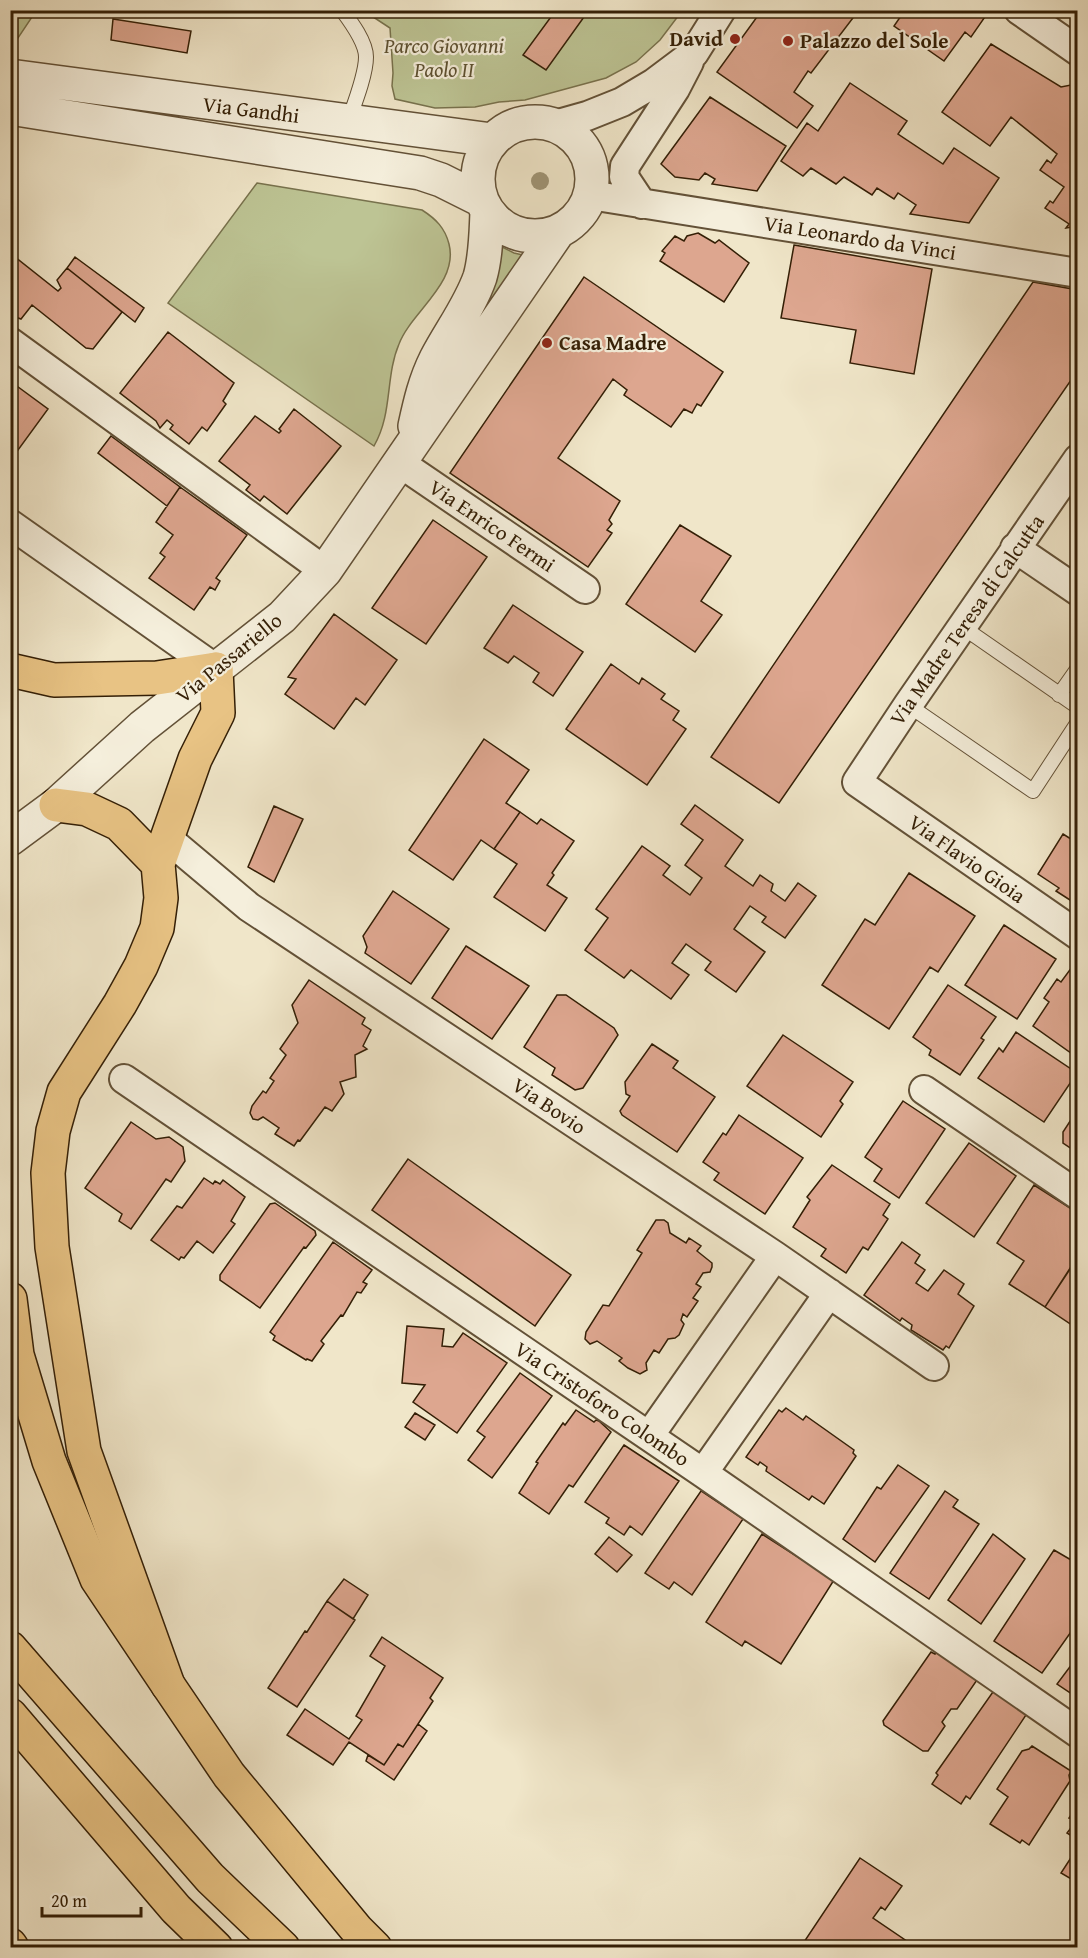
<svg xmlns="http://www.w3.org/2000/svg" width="1088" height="1958" font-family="'Gentium Book Plus',serif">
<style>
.green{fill:#bdc494;stroke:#78724d;stroke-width:1.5}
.building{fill:#dda68f;stroke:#341f06;stroke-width:1.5}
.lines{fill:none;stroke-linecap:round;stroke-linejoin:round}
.service-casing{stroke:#635137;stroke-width:16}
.minor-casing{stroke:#635137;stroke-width:32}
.tertiary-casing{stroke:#635137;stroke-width:36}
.trunk-casing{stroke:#341f06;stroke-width:36}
.motorway-casing{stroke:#341f06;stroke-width:36}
.service{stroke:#f5efdc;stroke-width:14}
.minor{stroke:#f5efdc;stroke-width:28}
.tertiary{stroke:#f5efdc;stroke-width:33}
.trunk{stroke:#e8c384;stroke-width:33}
.motorway{stroke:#e8c384;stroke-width:33}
.tree{fill:#9f9475}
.poi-dot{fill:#8f2418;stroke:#f5efdc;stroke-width:2}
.labels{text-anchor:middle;stroke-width:4.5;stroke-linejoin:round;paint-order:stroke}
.poi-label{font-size:21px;font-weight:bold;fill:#341f06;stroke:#f5efdc;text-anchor:start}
.park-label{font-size:21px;font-style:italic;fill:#5d5131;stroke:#f5efdc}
.street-label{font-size:21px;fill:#341f06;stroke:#f5efdc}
</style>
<rect width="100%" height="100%" fill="#f0e6c9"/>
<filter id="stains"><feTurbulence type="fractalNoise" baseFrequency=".00333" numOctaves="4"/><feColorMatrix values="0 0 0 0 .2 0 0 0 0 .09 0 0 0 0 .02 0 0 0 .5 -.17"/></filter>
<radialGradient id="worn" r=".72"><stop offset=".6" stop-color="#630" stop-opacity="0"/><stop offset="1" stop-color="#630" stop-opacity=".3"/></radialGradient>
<path class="green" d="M10,11H36L18,38L11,36Z
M364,11H682L660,40L636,62L606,78L525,100L499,102L475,107L435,108L395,99L392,86L393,73L390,28Z
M257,183L422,210C436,219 445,228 449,244C459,283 411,312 399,344C385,377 393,413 374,446L168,303Z
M496,244L514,253L527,256L472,327Z"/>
<path class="building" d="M556,10H589L546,70L523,55Z
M762,10H859L811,73L808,71L794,92L813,106L797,128L717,72Z
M905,10H982L987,14L971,37L965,32L944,61L894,26Z
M113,19L191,31L187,53L111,40Z
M991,44L1061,87L1076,84L1073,89L1078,92V226L1066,228L1069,224L1045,208L1050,201L1053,203L1064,187L1040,170L1047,160L1051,163L1057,154L1011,117L990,146L942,112Z
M850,83L907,121L898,134L943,164L954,148L999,178L969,223L910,214L916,205L898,193L894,199L877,188L872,195L844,177L836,184L811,168L803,176L781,161L807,123L818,131Z
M710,97L786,146L757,191L712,184L715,179L705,173L699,180L675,177L661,164Z
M698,233L715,243L719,240L749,263L724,302L660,261L665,253L662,251L675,236L684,241L687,236Z
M794,245L932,269L914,374L850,363L856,330L781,318Z
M10,253L58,291L61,288L57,280L67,268L122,312L93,349L86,348L32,305L21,319L10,315Z
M75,257L144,308L135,322L67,268Z
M584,277L723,372L701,406L697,404L692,413L684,409L671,427L624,395L627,390L613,379L558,458L620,501L609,520L612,524L607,530L612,533L588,567L450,473Z
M1033,282L1078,290V370L779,803L711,757Z
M168,332L234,383L223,401L226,404L207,431L202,427L189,444L170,429L173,425L167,420L160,428L156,421L120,393Z
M10,381L48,409L10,461Z
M294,409L341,446L287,514L264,496L260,501L246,490L250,485L219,461L255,416L279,433L281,431L279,429Z
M111,436L180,487L167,506L98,453Z
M180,487L247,535L216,578L220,581L215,590L210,587L194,610L149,578L165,557L160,553L173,535L156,522Z
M433,520L487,557L426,644L372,608Z
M680,525L731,556L701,601L722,615L695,652L626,604Z
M513,605L583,652L553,696L533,682L539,673L514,656L508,663L484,648Z
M334,614L397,660L365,705L356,698L334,729L285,694L296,679L288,677Z
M611,664L639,684L642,678L665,694L661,699L679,711L673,720L686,729L647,785L566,729Z
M484,739L529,770L506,803L520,812L494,849L481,840L453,880L409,850Z
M695,805L743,840L725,866L753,886L760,875L773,884L771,891L785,901L798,883L816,896L785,938L762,922L766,917L750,906L734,929L765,952L736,992L705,970L711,962L686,944L672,963L689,975L671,999L631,970L624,978L585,950L608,918L596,909L642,846L670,866L663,875L690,895L702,878L685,865L703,840L681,824Z
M274,806L303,819L274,882L248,867Z
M520,812L537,824L541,819L574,841L552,873L554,875L547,885L567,898L545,931L494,897L517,864L494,849Z
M1063,834L1074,841L1078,836V898L1075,896L1070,900L1056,891L1059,888L1038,874Z
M909,873L975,916L938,972L930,967L889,1029L822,985L865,919L875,925Z
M393,891L449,929L411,984L365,953L367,947L363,936Z
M1004,925L1056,959L1017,1019L965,985Z
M466,946L529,986L492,1039L432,998Z
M1072,967L1078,971V1058L1033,1026L1049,1002L1044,998L1057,979L1061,982Z
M309,980L365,1018L362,1024L371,1030L363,1046L367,1049L355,1055L356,1077L340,1082L344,1094L332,1111L325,1107L300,1141L298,1140L294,1146L275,1134L279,1128L263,1117L258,1120L253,1119L250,1113L252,1106L263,1091L266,1093L274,1081L270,1078L286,1055L280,1049L298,1023L292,1005Z
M948,985L996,1017L981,1038L984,1040L960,1075L929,1055L931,1050L913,1037Z
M557,995H566L614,1028L618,1035L583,1088L575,1090L552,1075L555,1068L524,1047Z
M1016,1032L1077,1073L1044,1122L978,1078L999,1048L1003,1052Z
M783,1035L853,1082L840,1101L843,1104L821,1137L747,1086Z
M652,1044L678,1061L673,1068L715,1097L677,1152L622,1115L620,1111L630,1096L626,1094L625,1082Z
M903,1101L945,1129L899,1198L874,1181L882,1169L865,1157Z
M1078,1109V1153L1063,1143V1132Z
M739,1115L803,1158L765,1214L714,1180L719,1173L703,1162L723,1133L726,1135Z
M131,1122L156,1139L169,1137L183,1147L185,1161L171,1182L166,1179L131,1229L119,1221L122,1214L85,1188Z
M969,1143L1016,1176L974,1237L926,1203Z
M408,1159L571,1275L535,1326L372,1210Z
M832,1165L890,1204L883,1215L888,1219L868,1250L863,1247L846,1273L821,1256L826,1249L793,1227L810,1200L807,1197Z
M204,1178L213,1184L215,1181L220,1184L223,1180L245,1197L231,1221L235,1224L213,1253L197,1241L184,1258L181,1257L179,1260L151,1240L177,1206L182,1208Z
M1034,1185L1078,1213V1257L1045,1307L1009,1284L1024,1261L997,1243Z
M275,1203L315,1231L316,1235L306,1248L304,1247L260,1308L220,1280V1275L270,1204Z
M656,1220H664L668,1223L670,1233L686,1243L689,1238L701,1246L697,1251L712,1263V1267L710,1272L703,1273L696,1284L701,1287L693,1298L698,1301L687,1317L683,1314L681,1320L684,1324L679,1335L675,1338L668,1339L659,1353L654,1350L646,1363L647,1370L640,1374L628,1368L619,1361L622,1358L597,1341L590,1344L585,1339L586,1332L603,1305L609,1306L642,1253L637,1250Z
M333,1242L372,1270L363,1282L367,1284L361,1293L357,1292L343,1316L341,1315L321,1341L324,1344L312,1361L307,1359L306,1360L273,1340L275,1336L270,1332Z
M902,1242L920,1255L915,1263L925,1270L916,1283L928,1291L944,1270L964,1284L958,1294L974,1306L949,1348L946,1346L943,1350L911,1330L912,1325L902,1318L900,1321L864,1295Z
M1076,1259L1078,1260V1329L1045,1307Z
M407,1326L444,1329L442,1346L453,1347L463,1333L507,1363L457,1433L413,1402L425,1385L402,1383Z
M520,1373L552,1396L492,1478L468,1460L485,1437L477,1431Z
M786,1408L803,1420L806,1416L854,1450L853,1453L856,1456L824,1504L812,1496L809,1500L766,1471L767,1467L760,1462L758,1465L746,1457L779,1410L782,1412Z
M576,1410L594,1422L596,1420L599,1421L611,1432L573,1487L569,1485L549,1514L519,1493L538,1463L536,1462L563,1423L565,1425Z
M415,1413L435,1425L425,1440L405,1427Z
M624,1445L679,1481L642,1535L630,1526L624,1535L606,1523L609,1518L585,1502Z
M898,1465L929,1486L875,1562L843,1539L877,1487L881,1489Z
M701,1491L743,1519L692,1595L674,1582L669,1589L645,1573Z
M945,1491L958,1500L953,1507L979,1524L929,1599L890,1573Z
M762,1534L834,1580L781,1664L745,1641L742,1646L706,1622Z
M993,1534L1025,1559L981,1624L948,1600Z
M609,1537L632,1555L617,1572L595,1554Z
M1054,1550L1078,1564V1622L1042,1673L994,1641Z
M344,1579L368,1595L353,1619L327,1601Z
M327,1601L355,1620L297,1707L268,1688L305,1631L307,1632Z
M382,1637L443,1678L430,1698L433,1701L403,1747L398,1744L384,1765L349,1742L333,1765L287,1735L305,1709L349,1739L362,1720L356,1716L385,1666L370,1656Z
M938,1651L977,1680L957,1709H951L942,1722L945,1726L928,1751H923L884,1725L883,1721L931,1652L935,1654Z
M1078,1656V1698L1057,1684Z
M995,1689L1028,1712L970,1799L966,1796L961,1804L932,1784L938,1775L936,1773Z
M418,1724L427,1731L394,1780L366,1761L368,1755L384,1765L398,1744L403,1747Z
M1032,1746L1071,1771L1069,1775L1070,1781L1029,1845L1022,1840L1020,1843L990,1824L1008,1797L997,1789L1022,1751L1029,1749Z
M1078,1804V1840L1067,1833L1077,1820L1069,1818Z
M1076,1850L1078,1851V1883L1061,1873Z
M860,1858L902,1886L885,1910L881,1907L873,1918L917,1948H800Z"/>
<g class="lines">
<defs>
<path id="service" d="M342,10C351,22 366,42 366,57C366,75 354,105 348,122
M961,626L1078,707
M1059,695L1078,668
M908,705L1033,791L1078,722"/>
<path id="minor" d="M1019,10L1078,51
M555,125L587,116L622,102L654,83L694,53L721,10
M590,195L1078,273
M642,204L624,177L625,166L675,89L689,62
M10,342L325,571
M1078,459L908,705L857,782L1078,935
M400,463L585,589
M10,524L216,669
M1015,548L1078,591
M168,839L249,907L775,1256L934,1366
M124,1079L703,1473L1078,1733
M924,1090L1078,1195
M649,1436L775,1256
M703,1473L829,1293"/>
<path id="tertiary" d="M10,76L492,140
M10,108L420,173L441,180L481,200
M478 179a57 57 0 1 1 114 0a57 57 0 1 1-114 0Z
M415,426C420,403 425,381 436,359C450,332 470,306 480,277C486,256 486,234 487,212
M10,839L56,805L142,727L282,617L325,571L558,232"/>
<path id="trunk" d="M216,669L218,713L195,759L158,864L161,898L157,928L141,966L120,1004L64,1092L53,1131L48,1173L52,1247L84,1451L168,1685L229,1775L357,1930L375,1948
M56,805L87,809L119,824L158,864
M10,1648L210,1878L283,1948
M10,1715L176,1909L216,1948
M10,1945L12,1948"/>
<path id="motorway" d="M10,670L54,680L157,678L216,669
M10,1299L17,1355L49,1461L97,1579L168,1685"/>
</defs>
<use href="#service" class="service-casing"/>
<use href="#minor" class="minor-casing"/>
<use href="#tertiary" class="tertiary-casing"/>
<use href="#trunk" class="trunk-casing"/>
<use href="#motorway" class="motorway-casing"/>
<use href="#service" class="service"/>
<use href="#minor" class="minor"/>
<use href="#tertiary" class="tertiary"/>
<use href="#trunk" class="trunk"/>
<use href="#motorway" class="motorway"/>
</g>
<circle class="tree" cx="540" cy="181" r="9"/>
<g class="poi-dot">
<circle cx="735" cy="39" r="6"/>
<circle cx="788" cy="41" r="6"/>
<circle cx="547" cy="343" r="6"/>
</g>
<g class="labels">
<g class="poi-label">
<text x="723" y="46" text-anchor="end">David</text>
<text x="800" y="48">Palazzo del Sole</text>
<text x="559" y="350">Casa Madre</text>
</g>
<g class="park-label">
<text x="444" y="53">Parco Giovanni<tspan x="444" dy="24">Paolo II</tspan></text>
</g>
<g class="street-label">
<text transform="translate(251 110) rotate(7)" y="7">Via Gandhi</text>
<text transform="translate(860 238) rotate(9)" y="7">Via Leonardo da Vinci</text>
<text transform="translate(492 526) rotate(34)" y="7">Via Enrico Fermi</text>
<text transform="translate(967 620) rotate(-55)" y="7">Via Madre Teresa di Calcutta</text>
<text transform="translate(229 658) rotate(-39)" y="7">Via Passariello</text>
<text transform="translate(967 859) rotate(35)" y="7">Via Flavio Gioia</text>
<text transform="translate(549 1106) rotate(34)" y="7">Via Bovio</text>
<text transform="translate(602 1404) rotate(34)" y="7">Via Cristoforo Colombo</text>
</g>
</g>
<rect width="1088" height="1958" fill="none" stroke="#f0e6c9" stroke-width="36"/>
<rect x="12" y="12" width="1064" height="1934" fill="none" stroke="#341f06" stroke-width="3"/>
<rect x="18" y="18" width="1052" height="1922" fill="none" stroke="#341f06" stroke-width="1.5"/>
<path d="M42 1907v9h99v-9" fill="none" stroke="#341f06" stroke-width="3"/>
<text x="51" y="1907" font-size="18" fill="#341f06" stroke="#f5efdc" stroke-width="4.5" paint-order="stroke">20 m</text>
<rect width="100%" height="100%" filter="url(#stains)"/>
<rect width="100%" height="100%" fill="url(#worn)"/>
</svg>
